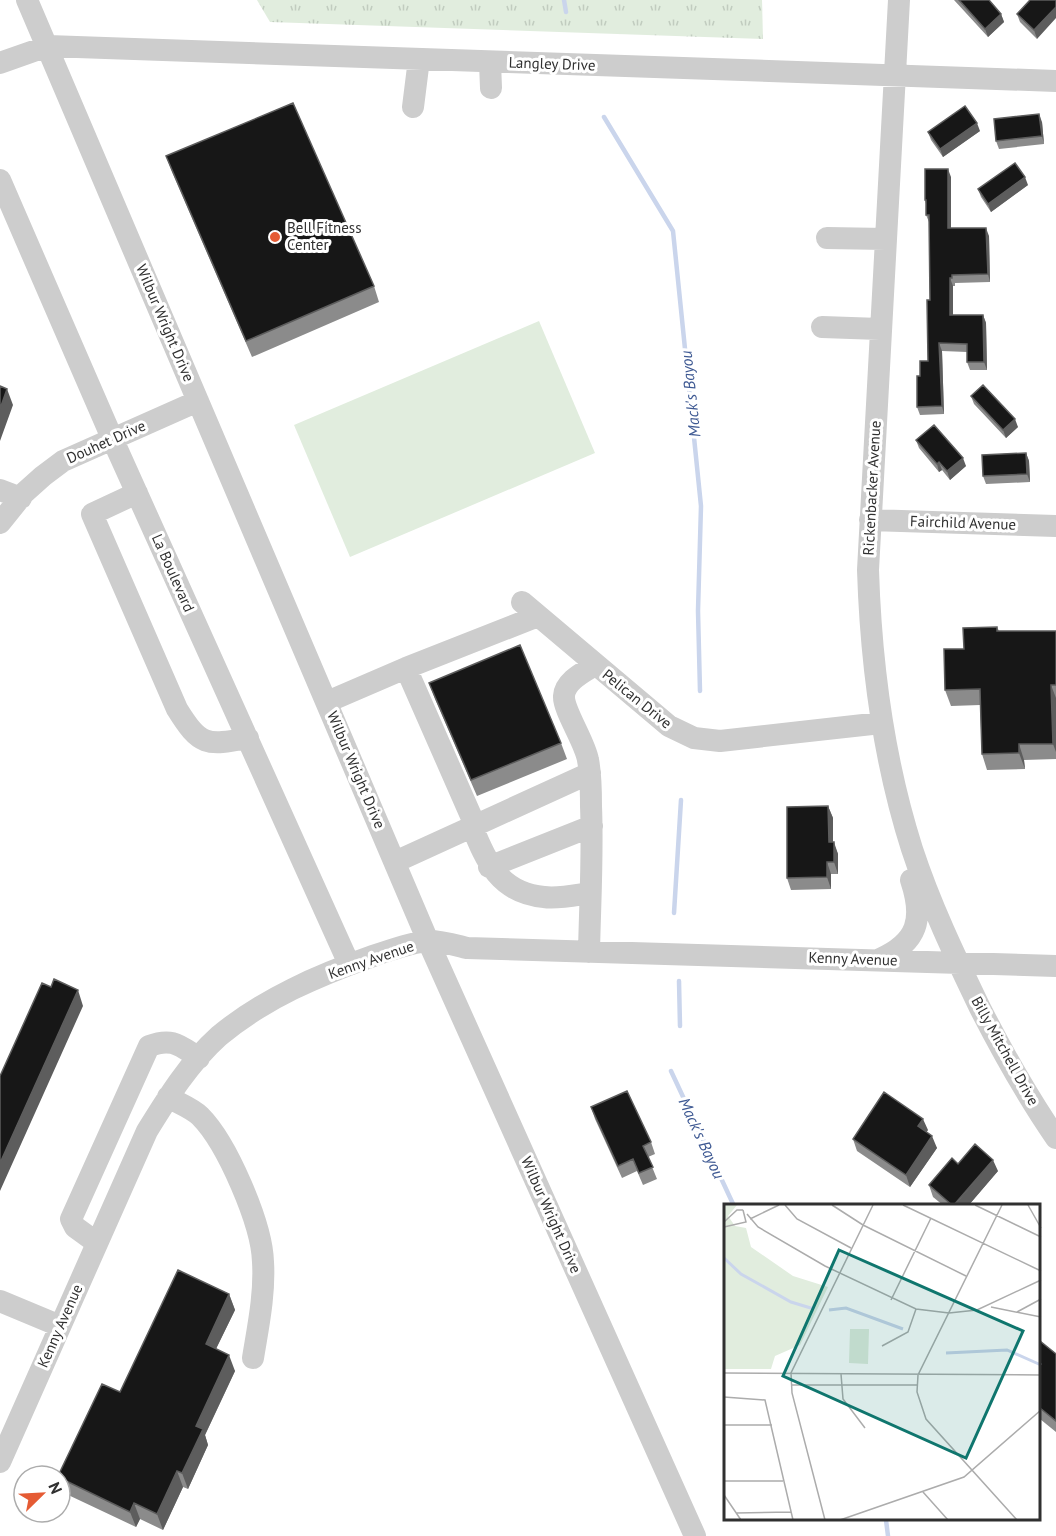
<svg xmlns="http://www.w3.org/2000/svg" width="1056" height="1536" font-family="'PT Sans',sans-serif">
<style>
.grass{fill:url(#grass-tufts)}
.pitch{fill:#e1edde}
.lines{fill:none;stroke-linecap:round;stroke-linejoin:round}
.stream{stroke:#cad5ec;stroke-width:4.5}
.minor{stroke:#cdcdcd;stroke-width:22}
.wall{fill:#8b8b8b}
.shaded-wall{fill:#5d5d5d}
.building{fill:#171717;stroke:#5d5d5d;stroke-width:1.5}
.poi-dot{fill:#e55b34;stroke:#fff;stroke-width:2}
.labels{text-anchor:middle;stroke-width:6;stroke-linejoin:round;paint-order:stroke}
.street-label{font-size:15px;fill:#303030;stroke:#fff}
.poi-label{font-size:15px;fill:#303030;stroke:#fff;text-anchor:start}
.water-label{font-size:16px;font-style:italic;fill:#3d5892;stroke:#fff}
.inset-river{fill:none;stroke:#cad5ec;stroke-width:3}
.inset-road{fill:none;stroke:#acacac;stroke-width:1.5}
.view{fill:#0f766e;fill-opacity:0.15;stroke:#0f766e;stroke-width:3}
.inset-edge{fill:none;stroke:#303030;stroke-width:3}
</style>
<defs>
<pattern id="grass-tufts" width="24" height="20" patternUnits="userSpaceOnUse" patternTransform="scale(1.5)"><rect width="24" height="20" fill="#e1edde"/><path d="M3 7l-1-3M5 7V3M7 7l1-3M15 17l-1-3M17 17v-4M19 17l1-3" fill="none" stroke="#c1ccbf"/></pattern>
</defs>
<rect width="100%" height="100%" fill="#fff"/>
<path class="grass" d="M257,0H762L763,39L270,22Z"/>
<path class="pitch" d="M539,321L595,453L350,557L294,425Z"/>
<g class="lines">
<path class="stream" d="M564,0L566,12
M604,117L673,231L701,506L698,611L700,691
M674,913L681,800
M679,981L680,1026
M671,1071L734,1206
M886,1520L888,1536"/>
<path class="minor" d="M27,0L428,941L695,1536
M899,0L868,570C871,665 883,758 912,849C930,904 955,956 980,1008C1003,1053 1027,1096 1056,1138
M490,62L491,88
M0,63L48,46L1056,81
M413,107L419,59
M0,180L112,438L349,964
M827,238L886,239
M822,327L880,329
M0,490L21,498
M137,493L92,514L177,709C200,746 206,746 248,738
M870,520L1056,526
M0,523L24,493L43,476L63,461L198,401
M522,602L669,726L694,738L720,741L881,723
M406,668L538,616
M327,702L406,668L475,825
M472,826C486,862 500,893 544,897C558,899 576,895 590,893
M395,862L590,773
M489,867L592,826
M589,952C590,903 593,854 591,806C591,791 591,775 588,760C585,742 563,710 564,696C565,681 584,672 595,665
M880,959C918,942 924,919 911,880
M168,1097C178,1103 192,1108 200,1116C227,1143 262,1224 263,1262C265,1294 258,1327 253,1358
M97,1243L75,1227L71,1219L149,1046C173,1037 180,1046 199,1058
M0,1301L60,1326
M0,1462L147,1131C168,1097 189,1063 219,1036C263,999 319,975 373,956C390,950 408,944 426,941C439,940 455,945 467,948L1056,966"/>
</g>
<path class="wall" d="M954,0H990V1L1001,14L1004,22L988,37Z
M1030,0L1037,39L1020,22L1017,14Z
M1042,122L1044,144L999,149L996,141Z
M980,131L943,157L931,140L928,132Z
M166,156L374,286L379,302L252,357L172,172Z
M951,177V228L989,236L990,282L955,283V286H953V315H983L986,323L987,370H970L967,362V352L942,351L944,414L920,415L917,407L920,376L928,361L930,300L929,222L926,215V204L925,200Z
M1028,185L991,212L981,197L978,189Z
M971,396L1018,427L1006,438L974,404Z
M916,440L966,466L950,480L942,470L939,472L919,448Z
M1026,453L1029,461L1030,482L986,484L983,476Z
M997,627L999,631H1056V759L1024,760L1025,769L987,770L982,754L980,705L951,706L945,690L964,649Z
M429,683L561,743L567,759L477,796L435,699Z
M828,806L833,818V842L838,854V874H831V889L791,890L787,878Z
M591,1107L651,1142L655,1154L648,1157L657,1179L643,1185L637,1171L622,1178L595,1119Z
M928,1130L926,1132L937,1148L910,1187L857,1151L853,1139Z
M958,1164L998,1171L968,1206H944L933,1197L929,1185Z
M229,1294L235,1310L216,1349L235,1371L205,1435L208,1445L188,1489L183,1487L163,1530L140,1519L136,1527L64,1493L60,1483V1476L120,1392Z
M1040,1341L1056,1354V1432L1040,1419Z"/>
<path class="shaded-wall" d="M1056,7V18L1037,39L1034,30Z
M1001,14L1004,22L988,37L985,29Z
M1039,114L1042,122L1044,144L1042,136Z
M977,123L980,131L943,157L940,149Z
M948,169L951,177V236L948,228Z
M1025,177L1028,185L991,212L988,204Z
M986,228L989,236L990,282L988,274Z
M950,278L953,286V323L950,315Z
M983,315L986,323L987,370L984,362Z
M939,343L942,351L944,414L942,406Z
M7,389L13,405L0,441V409Z
M1015,419L1018,427L1006,438L1003,430Z
M1026,453L1029,461L1030,482L1027,474Z
M963,458L966,466L950,480L947,471Z
M939,462L942,470L939,472L937,464Z
M1051,685L1056,698V752L1053,744Z
M1019,744L1024,760L1025,769L1019,753Z
M828,806L833,818V854L829,842Z
M834,842L838,854V874L834,862Z
M827,862L831,874V889L827,877Z
M78,990L83,1006L0,1191V1163Z
M923,1119L928,1130L922,1138L918,1126Z
M932,1136L937,1148L910,1187L906,1175Z
M993,1160L998,1171L968,1206H954Z
M229,1294L235,1310L211,1359L206,1344Z
M229,1355L235,1371L205,1435L208,1445L188,1489L182,1473L196,1426Z
M177,1471L183,1487L163,1530L157,1514Z
M134,1503L140,1519L136,1527L130,1512Z"/>
<path class="building" d="M959,0H989L1001,14L985,29Z
M1030,0H1056V7L1034,30L1017,14Z
M293,103L374,286L246,341L166,156Z
M965,106L977,123L940,149L928,132Z
M1039,114L1042,136L996,141L994,119Z
M1015,163L1025,177L988,204L978,189Z
M925,169H948V228H986L988,274L952,275V278H950V315H983L984,362H967V344L939,343L942,406L917,407V376H920V361H928L927,300H930L929,215H926V200H925Z
M983,385L1015,419L1003,430L971,396Z
M0,386L7,389L0,409Z
M934,425L963,458L947,471L939,462L937,464L916,440Z
M1026,453L1027,474L983,476L982,455Z
M997,627V631H1056V685H1051L1053,744H1019V753L982,754L980,689L945,690L944,649H964L963,628Z
M520,645L561,743L471,780L429,683Z
M828,806L829,842H834V862H827V877L787,878V807Z
M54,979L78,990L0,1163V1076L42,983L51,987Z
M627,1091L651,1142L643,1146L653,1167L639,1173L633,1159L618,1166L591,1107Z
M884,1092L923,1119L918,1126L932,1136L906,1175L853,1139Z
M975,1144L993,1160L953,1206L929,1185L952,1158L958,1164Z
M178,1270L229,1294L206,1344L229,1355L196,1426L203,1429L182,1473L177,1471L157,1514L134,1503L130,1512L60,1478V1476H58L102,1384L120,1392Z
M1040,1341L1056,1354V1421L1040,1408Z"/>
<circle class="poi-dot" cx="275" cy="237" r="6"/>
<g class="labels">
<g class="street-label">
<text transform="translate(552 64) rotate(2)" y="5">Langley Drive</text>
<text transform="translate(165 323) rotate(67)" y="5">Wilbur Wright Drive</text>
<text transform="translate(106 442) rotate(-24)" y="5">Douhet Drive</text>
<text transform="translate(872 488) rotate(-87)" y="5">Rickenbacker Avenue</text>
<text transform="translate(963 523) rotate(2)" y="5">Fairchild Avenue</text>
<text transform="translate(173 573) rotate(66)" y="5">La Boulevard</text>
<text transform="translate(637 699) rotate(39)" y="5">Pelican Drive</text>
<text transform="translate(356 770) rotate(67)" y="5">Wilbur Wright Drive</text>
<text transform="translate(853 959) rotate(2)" y="5">Kenny Avenue</text>
<text transform="translate(371 960) rotate(-19)" y="5">Kenny Avenue</text>
<text transform="translate(1005 1051) rotate(61)" y="5">Billy Mitchell Drive</text>
<text transform="translate(551 1215) rotate(66)" y="5">Wilbur Wright Drive</text>
<text transform="translate(60 1326) rotate(-66)" y="5">Kenny Avenue</text>
</g>
<g class="poi-label">
<text x="287" y="233">Bell Fitness<tspan x="287" dy="17">Center</tspan></text>
</g>
<g class="water-label">
<text transform="translate(690 394) rotate(-96)" y="6">Mack's Bayou</text>
<text transform="translate(702 1138) rotate(65)" y="6">Mack's Bayou</text>
</g>
</g>
<g transform="translate(724 1204)">
<rect width="316" height="316" fill="#fff"/>
<path d="M0,1H13L4,12L11,22L22,24L27,43L69,72L104,83L76,141L51,152L47,165H0Z" fill="#e1edde"/>
<path d="M126,125H145L144,160L125,159Z" fill="#e1edde"/>
<path class="inset-river" d="M0,54L17,70L67,98L90,105M105,106L122,104L179,125M222,149L283,146L317,161"/>
<path class="inset-road" d="M61,1L73,15L127,44M108,1L139,21L242,72M179,1L317,67M251,1L317,33M278,1L194,171L193,188L202,215L293,316M304,1L317,24M23,10L34,23L101,62L192,105L225,109L253,106L317,76M26,15L55,1M0,18L13,6H19M0,23L22,18L19,6M167,96L207,14M267,103L317,113M293,108L317,95M158,142L184,128L192,105M0,169L317,171M117,170L119,195L141,224M67,181H193M0,193L41,196L69,316M0,221H48M0,277H59M199,288L224,316M0,291L17,316M12,309L67,308M101,316L68,189L67,169L149,1M116,316L240,273L317,206"/>
<path class="view" d="M115,46L299,127L242,254L59,172Z"/>
<rect width="316" height="316" class="inset-edge"/>
</g>
<g transform="translate(42 1494) rotate(66)"><circle r="28" fill="#ffffff" stroke="#acacac" stroke-width="1.5"/>
<path d="M0-4.5L10 22L0 15L-10 22Z" fill="#e55b34"/>
<text y="-9" font-size="16" font-weight="bold" text-anchor="middle" fill="#303030">N</text>
</g>
</svg>
